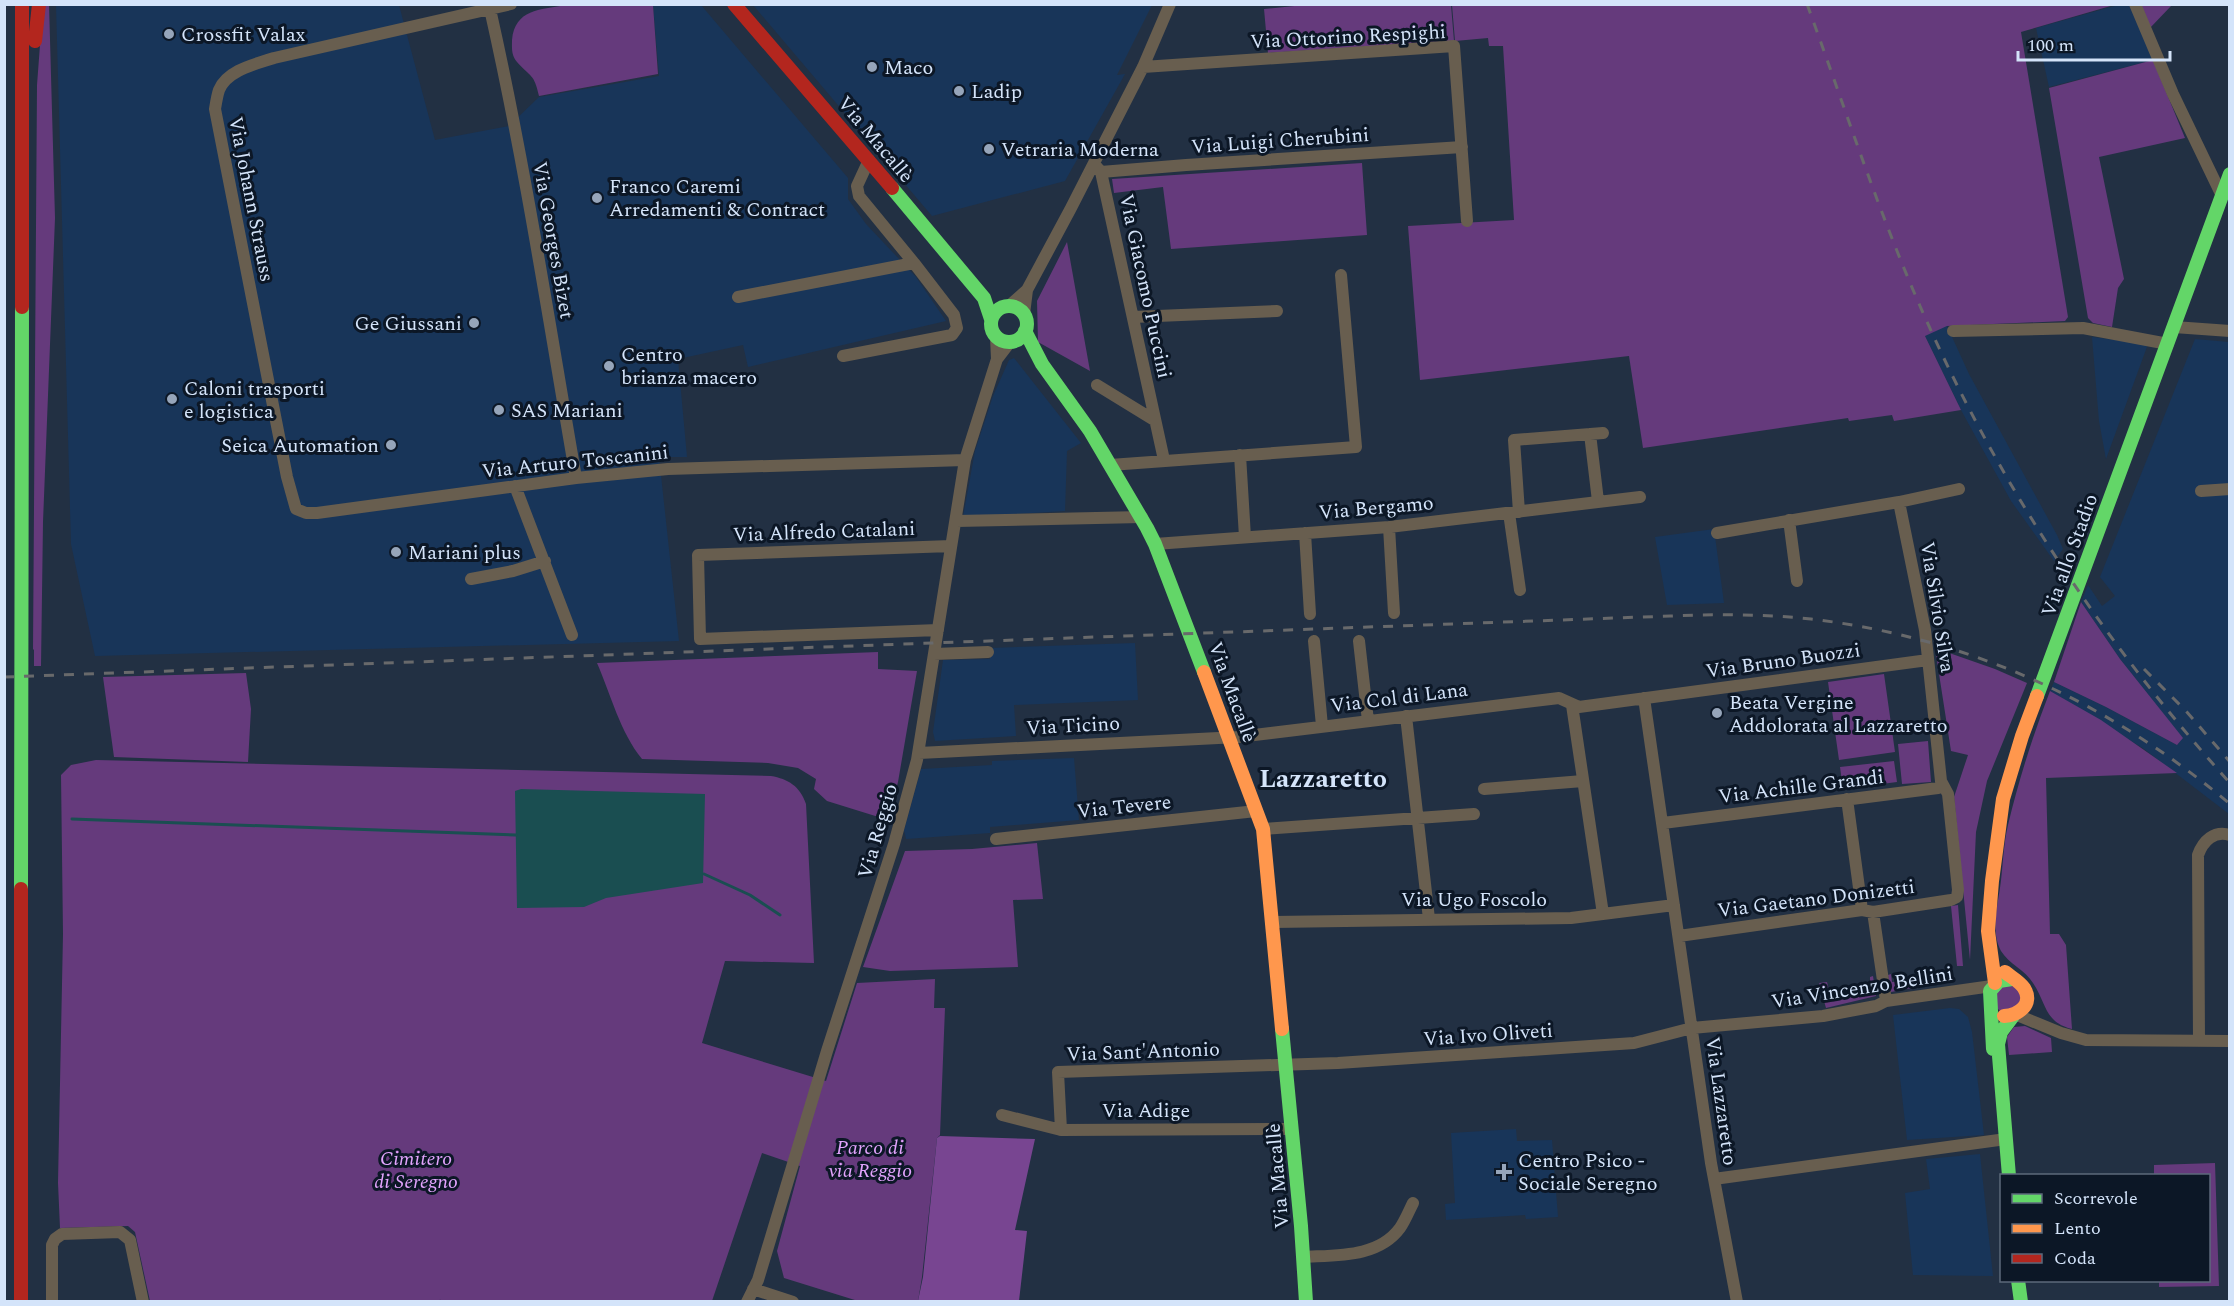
<svg xmlns="http://www.w3.org/2000/svg" width="2234" height="1306" font-family="Spectral,serif">
<style>
.built{fill:#183559}
.green{fill:#653a7c}
.forest{fill:#784591}
.water{fill:#1a4e51}
.lines{fill:none;stroke-linecap:round;stroke-linejoin:round}
.stream{stroke:#1a4e51;stroke-width:3}
.street{stroke:#685e4f;stroke-width:12}
.fast{stroke:#63d668;stroke-width:14}
.slow{stroke:#ff974d;stroke-width:14}
.jam{stroke:#b3261e;stroke-width:14}
.rail{stroke:#68696b;stroke-width:3;stroke-dasharray:10 10;stroke-linecap:butt}
.poi-dot{fill:#96a5ba;stroke:#0c1726;stroke-width:2}
.labels{text-anchor:middle;stroke-width:6;stroke-linejoin:round;paint-order:stroke}
.poi-label{font-size:20px;fill:#d4e4fa;stroke:#0c1726;text-anchor:start}
.street-label{font-size:20px;fill:#d4e4fa;stroke:#0c1726}
.park-label{font-size:20px;font-style:italic;fill:#e3a4fe;stroke:#0c1726}
.district-label{font-size:26px;font-weight:bold;fill:#d4e4fa;stroke:#0c1726}
</style>
<rect width="100%" height="100%" fill="#223043"/>
<path class="built" d="M56,5H399L435,140L509,126L539,97L659,76L653,5H701L848,178V199L866,224L916,277L946,321L748,367L743,345L678,359L687,457H659L679,641L95,656L71,544Z
M753,5H1152L1117,75L1125,74L1065,181L932,216Z
M1821,5L1947,326L1969,374L2057,535L2063,549L2054,561L2011,501L1961,410L1925,336Z
M2118,5H2130L2153,60L2049,87L2036,28Z
M2092,337L2148,344L2106,459L2099,421Z
M2195,339L2229,342V814L2144,749L2050,691L2054,682L2106,707L2177,745L2182,738L2120,659L2081,602L2088,585L2102,606L2115,596L2100,577Z
M1014,358L1081,443L1067,451L1065,511L963,517L975,451L993,396L1009,360Z
M1714,529L1724,603L1667,605L1655,537Z
M1135,643L1138,700L1014,705L1016,736L935,741L933,732L943,660L990,659V648Z
M1074,758L1079,820L990,827V833L906,839L904,830L921,769L992,765V761Z
M1950,1008L1959,1009L1968,1017L1972,1032L1984,1135L1907,1140L1893,1015Z
M1516,1129L1517,1141L1552,1140L1558,1217L1526,1219L1525,1215L1446,1220L1445,1204L1455,1203L1451,1133Z
M1980,1154L1993,1276L1913,1275L1905,1193L1930,1189L1926,1159Z"/>
<path class="green" d="M49,4L55,218L43,522L41,666H34V650L33,649L37,85L43,5Z
M1314,4L1451,5L1454,41L1268,53L1264,9Z
M565,5H653L658,74L539,96C534,73 531,78 517,62C511,55 512,48 512,40C515,9 540,10 565,5Z
M1452,5H2114L2021,32L2068,317L2065,321L1947,326L1925,336L1961,410L1894,421L1892,415L1849,421L1848,418L1643,448L1629,356L1420,380L1408,226L1514,220L1503,46H1489L1488,38L1455,41Z
M2141,5H2172L2150,28Z
M2153,60L2185,138L2099,157L2124,279L2118,288L2112,327L2093,323L2088,318L2049,88Z
M1362,163L1367,235L1171,249L1163,187L1114,193L1112,179Z
M1067,242L1090,371L1038,342L1037,301Z
M2081,602L2120,659L2183,738L2177,745L2106,707L2054,682Z
M1935,648L1995,669L2027,683L1987,781L1976,832L1970,960L1954,797L1968,755L1951,751Z
M878,652V669L917,671L898,782L889,815L885,819L827,801L814,789L816,779L798,768L768,763L642,759C620,732 611,695 597,663Z
M246,673L251,709L248,762L114,757L103,677Z
M1884,674L1895,752L1839,760L1828,682Z
M2050,691L2101,720L2177,773L2046,778L2050,934H2059L2066,945L2072,1029C2044,1022 2047,1004 2033,983C2025,970 2009,964 2001,951C1991,933 1997,908 2000,888C2003,867 2003,846 2008,825C2019,779 2033,735 2050,691Z
M1928,741L1931,782L1902,784L1898,744Z
M96,760L771,776C788,779 800,786 806,804L814,963L725,961L702,1043L826,1081L857,983L935,979L934,1008H945L940,1135L937,1138L922,1277L918,1301H858L784,1278L777,1251L800,1166L762,1153L712,1301L446,1302L439,1299L443,1301H150L135,1232L128,1226L60,1228L58,1183L63,934L61,775L71,765Z
M1894,761L1897,782L1843,789L1840,767Z
M1037,843L1043,899L1013,900L1018,967L890,971L863,967L905,851L972,849Z
M1958,905L1963,966H1957L1951,906Z
M1891,974L1892,982L1944,977L1928,980V985L1891,992L1888,975Z
M1873,976L1876,996L1826,1008L1819,983L1827,982L1829,990L1870,985V977Z
M2003,983L2020,989L2021,1006L2000,1011L1995,1006L1993,993Z
M2025,1026L2051,1038L2052,1052L2009,1055L2007,1037L2014,1027Z
M2215,1163L2219,1286L2159,1287V1281L2208,1280V1176L2154,1175V1165Z"/>
<path class="forest" d="M940,1136L1035,1139L1015,1230L1027,1231L1019,1301H918L923,1277L937,1138Z"/>
<path class="water" d="M521,789L705,794L703,883L606,898L584,907L517,908L515,791Z"/>
<g class="lines">
<path class="stream" d="M72,819L516,835
M704,874L750,895L780,915"/>
<path class="street" d="M511,4L274,58C256,64 227,70 219,90C217,96 216,103 215,109L287,477L296,509L306,513H317L576,478L668,469L965,460
M2135,4L2173,94L2222,196
M490,9C525,164 549,322 576,478
M1143,67L1454,46L1467,221
M1096,166L1101,172L1164,460
M1101,172L1186,165L1462,147
M738,297L914,263
M1009,306L1027,290L1071,208L1143,67L1170,4
M1024,314L1027,290
M1133,317L1277,311
M2174,327L2230,331
M1953,331L2083,328L2168,344
M843,356L952,335L957,328L954,315L914,263L859,196L857,186L869,160
M997,359L1010,342
M1097,385L1154,420
M1590,434L1598,501
M1240,455L1245,537
M1110,465L1356,447L1341,275
M515,486L572,635
M2201,491L2230,489
M1519,512L1514,440L1603,433
M1509,513L1520,590
M1789,520L1797,581
M956,521L1142,517
M1389,527L1394,613
M1305,533L1310,614
M1717,533L1899,502L1959,489
M1155,544L1389,527L1640,497
M471,579L513,571L545,561
M938,630L700,639L698,555L951,546
M1314,641L1322,726
M1359,641L1368,721
M934,654L988,652
M1644,698L1711,1163L1737,1302
M1572,705L1603,914
M1406,716L1429,919
M919,753L1238,737L1559,698L1579,707L1928,660
M1484,789L1583,781
M1847,799L1862,910
M1663,823L1938,788L1943,785
M1263,829L1474,814
M996,839L1256,811
M1873,912L1886,1001
M1273,922L1571,918L1674,905
M1679,936L1862,910L1873,912L1951,900L1957,897L1958,890L1948,794L1941,781L1925,630L1899,502
M2017,1015L2061,1033L2086,1040L2230,1041
M2199,1041L2198,855C2203,841 2214,830 2230,835
M1002,1115L1061,1130L1292,1129
M1061,1130L1058,1072L1338,1063L1634,1043L1692,1028L1823,1016L1876,1006L1886,1001L1992,986
M1714,1179L2006,1139
M1303,1257C1336,1255 1378,1258 1400,1228C1405,1221 1409,1211 1413,1203
M753,1289L793,1302
M52,1302V1245L55,1239L62,1234L120,1232L130,1240L143,1302
M747,1302L758,1280L827,1051L894,844L917,760L965,460L997,359L996,337"/>
<path class="fast" d="M892,188L984,298L991,319
M991 324a18 18 0 1 1 36 0a18 18 0 1 1-36 0Z
M1025,331L1042,364L1090,431L1147,528L1155,544L1204,672
M2037,696L2230,174
M21,889L22,307
M1282,1029L1301,1226L1306,1302
M1993,1049L1990,991L1999,981L2012,979
M2009,1176L1998,1044L2001,1032L2013,1016
M2018,1280L2021,1302"/>
<path class="slow" d="M1204,672L1263,829L1282,1029
M1995,983L1988,931L1992,881L2003,799L2022,736L2037,696
M2004,1016C2019,1015 2034,1004 2024,988C2019,981 2011,977 2005,972"/>
<path class="jam" d="M734,4L892,188
M35,41L39,4
M22,307V4
M21,1302V889"/>
<path class="rail" d="M1807,4C1844,105 1877,208 1920,306C1996,480 2102,641 2230,783
M2144,669L2186,711L2230,762
M4,677L1670,616C1717,614 1764,614 1811,619C1970,638 2107,701 2230,804"/>
</g>
<g class="poi-dot">
<circle cx="169" cy="34" r="6"/>
<circle cx="872" cy="67" r="6"/>
<circle cx="959" cy="91" r="6"/>
<circle cx="989" cy="149" r="6"/>
<circle cx="597" cy="198" r="6"/>
<circle cx="474" cy="323" r="6"/>
<circle cx="609" cy="366" r="6"/>
<circle cx="172" cy="399" r="6"/>
<circle cx="499" cy="410" r="6"/>
<circle cx="391" cy="445" r="6"/>
<circle cx="396" cy="552" r="6"/>
<circle cx="1717" cy="713" r="6"/>
<path d="M1501 1163h6v6h6v6h-6v6h-6v-6h-6v-6h6z"/>
</g>
<g class="labels">
<g class="poi-label">
<text x="181" y="41">Crossfit Valax</text>
<text x="884" y="74">Maco</text>
<text x="971" y="98">Ladip</text>
<text x="1001" y="156">Vetraria Moderna</text>
<text x="609" y="193">Franco Caremi<tspan x="609" dy="23">Arredamenti &amp; Contract</tspan></text>
<text x="462" y="330" text-anchor="end">Ge Giussani</text>
<text x="621" y="361">Centro<tspan x="621" dy="23">brianza macero</tspan></text>
<text x="184" y="395">Caloni trasporti<tspan x="184" dy="23">e logistica</tspan></text>
<text x="511" y="417">SAS Mariani</text>
<text x="379" y="452" text-anchor="end">Seica Automation</text>
<text x="408" y="559">Mariani plus</text>
<text x="1729" y="709">Beata Vergine<tspan x="1729" dy="23">Addolorata al Lazzaretto</tspan></text>
<text x="1518" y="1167">Centro Psico -<tspan x="1518" dy="23">Sociale Seregno</tspan></text>
</g>
<g class="street-label">
<text transform="translate(1348 36) rotate(-3)" y="7">Via Ottorino Respighi</text>
<text transform="translate(876 139) rotate(50)" y="7">Via Macallè</text>
<text transform="translate(1280 140) rotate(-4)" y="7">Via Luigi Cherubini</text>
<text transform="translate(252 199) rotate(79)" y="7">Via Johann Strauss</text>
<text transform="translate(554 240) rotate(80)" y="7">Via Georges Bizet</text>
<text transform="translate(1146 286) rotate(78)" y="7">Via Giacomo Puccini</text>
<text transform="translate(575 461) rotate(-6)" y="7">Via Arturo Toscanini</text>
<text transform="translate(1376 507) rotate(-5)" y="7">Via Bergamo</text>
<text transform="translate(824 531) rotate(-2)" y="7">Via Alfredo Catalani</text>
<text transform="translate(2069 555) rotate(-70)" y="7">Via allo Stadio</text>
<text transform="translate(1938 607) rotate(81)" y="7">Via Silvio Silva</text>
<text transform="translate(1783 660) rotate(-8)" y="7">Via Bruno Buozzi</text>
<text transform="translate(1233 692) rotate(70)" y="7">Via Macallè</text>
<text transform="translate(1399 697) rotate(-7)" y="7">Via Col di Lana</text>
<text transform="translate(1073 725) rotate(-3)" y="7">Via Ticino</text>
<text transform="translate(1801 786) rotate(-7)" y="7">Via Achille Grandi</text>
<text transform="translate(1124 806) rotate(-6)" y="7">Via Tevere</text>
<text transform="translate(877 831) rotate(-74)" y="7">Via Reggio</text>
<text transform="translate(1816 898) rotate(-7)" y="7">Via Gaetano Donizetti</text>
<text x="1474" y="906">Via Ugo Foscolo</text>
<text transform="translate(1862 987) rotate(-9)" y="7">Via Vincenzo Bellini</text>
<text transform="translate(1488 1034) rotate(-4)" y="7">Via Ivo Oliveti</text>
<text transform="translate(1143 1051) rotate(-2)" y="7">Via Sant'Antonio</text>
<text transform="translate(1722 1101) rotate(82)" y="7">Via Lazzaretto</text>
<text x="1146" y="1117">Via Adige</text>
<text transform="translate(1277 1176) rotate(-95)" y="7">Via Macallè</text>
</g>
<g class="park-label">
<text x="870" y="1154">Parco di<tspan x="870" dy="23">via Reggio</tspan></text>
<text x="416" y="1165">Cimitero<tspan x="416" dy="23">di Seregno</tspan></text>
</g>
<g class="district-label">
<text x="1323" y="787">Lazzaretto</text>
</g>
</g>
<rect width="2234" height="1306" fill="none" stroke="#d4e4fa" stroke-width="12"/>
<rect x="2000" y="1174" width="210" height="108" fill="#0c1726" stroke="#5c697b" stroke-width="1.5"/>
<rect x="2012" y="1194" width="30" height="9" fill="#63d668" stroke="#5c697b" stroke-width="1.5"/>
<text x="2054" y="1204" font-size="18" fill="#d4e4fa">Scorrevole</text>
<rect x="2012" y="1224" width="30" height="9" fill="#ff974d" stroke="#5c697b" stroke-width="1.5"/>
<text x="2054" y="1234" font-size="18" fill="#d4e4fa">Lento</text>
<rect x="2012" y="1254" width="30" height="9" fill="#b3261e" stroke="#5c697b" stroke-width="1.5"/>
<text x="2054" y="1264" font-size="18" fill="#d4e4fa">Coda</text>
<path d="M2018 51v9h152v-9" fill="none" stroke="#d4e4fa" stroke-width="3"/>
<text x="2027" y="51" font-size="18" fill="#d4e4fa" stroke="#0c1726" stroke-width="4.5" paint-order="stroke">100 m</text>
</svg>
